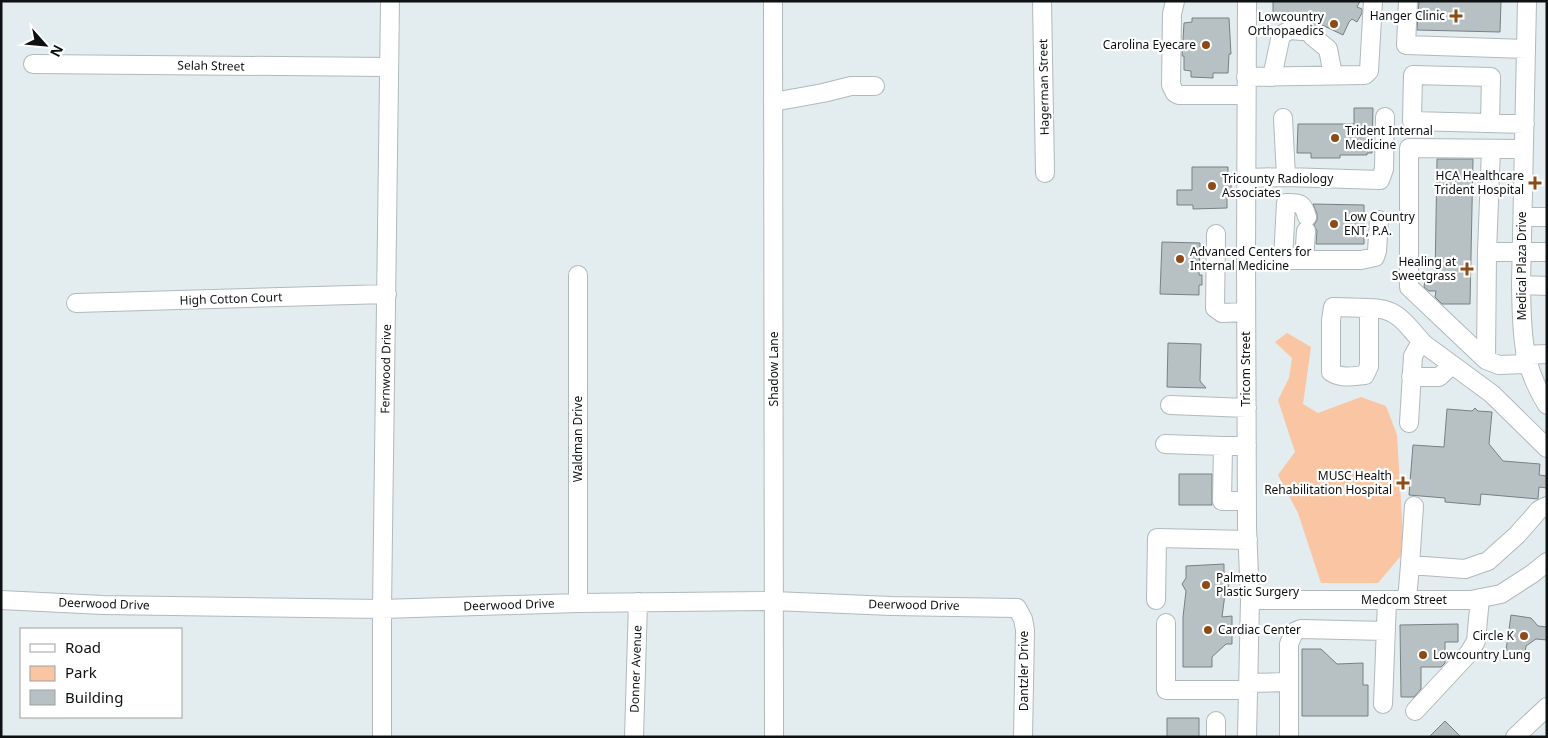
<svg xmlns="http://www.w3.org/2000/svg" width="1548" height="738" font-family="'Noto Sans',sans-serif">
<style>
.green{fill:#f9c5a2}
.building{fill:#b7c0c2;stroke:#788083}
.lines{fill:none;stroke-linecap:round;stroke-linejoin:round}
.minor-casing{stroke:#b1b9bc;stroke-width:20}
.minor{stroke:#fff;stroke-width:18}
.poi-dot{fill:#8d4c17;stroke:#fff;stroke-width:2}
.labels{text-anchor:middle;stroke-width:4.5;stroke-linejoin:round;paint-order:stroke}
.poi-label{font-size:12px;fill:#0e1112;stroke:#fff;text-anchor:end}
.street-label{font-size:12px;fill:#0e1112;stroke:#fff}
</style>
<rect width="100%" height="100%" fill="#e3ecef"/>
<path class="green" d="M1287,333L1311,347L1303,404L1318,413L1361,397L1386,406L1397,435L1404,552L1378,583H1321L1298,513L1278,475L1295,452L1278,400L1289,378L1292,358L1275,342Z"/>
<path class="building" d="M1273,1H1360L1357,7L1362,9V13L1357,22L1352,19L1349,22L1343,35L1318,23L1316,27L1311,26L1307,21L1303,20L1273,21Z
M1419,1H1501L1500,32L1417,30Z
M1192,18H1229L1231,54H1229L1228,73H1213V78L1191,77V71L1184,70V56H1182L1184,23L1192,22Z
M1354,108H1373L1372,153H1367V155H1340V158H1311V153H1297L1298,124H1354Z
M1437,159H1473L1470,304H1442L1435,297L1436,291H1429L1424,287L1425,279H1435Z
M1192,167H1228V182H1231V192H1227V208L1193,209V205H1177V190H1192Z
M1313,204L1364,205V244H1316L1317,231L1314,225L1317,220V214Z
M1162,242L1200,243L1199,275H1202V285H1199V295L1160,294Z
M1168,343L1201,344L1200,381L1206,388L1167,387Z
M1475,408L1478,411L1492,412L1489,444L1503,461L1540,464L1539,475L1547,476V488L1539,487L1538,499L1481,494L1480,505L1445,502V498L1409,495L1413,445L1444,447L1447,409L1472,411Z
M1179,474H1212V505H1179Z
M1224,564V576L1229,585L1225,594L1222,617L1232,616V644H1226L1212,657V667H1183V617L1186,591L1182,584L1186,578V566Z
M1511,615L1531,618L1538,626L1547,627V640L1536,639L1526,646L1525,653L1506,650Z
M1458,624V642H1445V663L1441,667H1421V689L1414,697H1401L1400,625Z
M1302,649H1321L1337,664L1363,663V685H1368V716H1302Z
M1167,718H1199V737H1167Z
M1445,721L1461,737H1429Z"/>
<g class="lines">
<defs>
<path id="minor" d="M773,1L774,737
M1042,1L1045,173
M1175,1L1172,14L1171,85L1175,93L1179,95H1245
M1408,1L1406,45L1526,49
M1527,1L1521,285C1522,332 1521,364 1547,405
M1312,36L1328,49L1333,75
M33,64L388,67
M1246,77L1365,75L1369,71L1373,1
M1272,77L1281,35L1290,30L1302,31
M773,102L823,93L851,86H875
M1283,118L1286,177
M1490,123L1491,77L1413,75L1412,121L1525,124
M1491,149L1487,252H1547
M1524,149L1409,148V287L1486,360L1499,365L1527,364
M1247,178L1286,177L1380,180L1384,169L1385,117
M1523,217H1547
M1216,234L1215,308L1222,313L1246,312
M1246,260H1361L1375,257L1377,251L1379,220
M1283,260L1286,203C1299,203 1303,202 1307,217
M1304,260L1306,231
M578,275V603
M1521,285L1547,286
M76,303L387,294
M1369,308L1333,307L1331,320V372C1341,379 1354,376 1365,375L1369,366V308C1399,308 1405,324 1424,344
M1525,355L1547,354
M1486,360L1487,252
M1411,377H1439L1452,365
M1170,405L1247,408
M1409,423L1413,356L1418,347L1424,344L1492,394L1547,448
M1165,444L1223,446
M1247,446H1223L1222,501H1247
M1410,565L1414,506
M1,600L103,605L382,609L578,603L774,601L891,606L1017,608L1023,619L1025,630L1023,737
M1156,600L1157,538L1248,540
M1250,600H1471L1501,594L1532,574L1547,562
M1407,600L1410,565L1465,569L1488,561L1517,535L1539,510L1547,506
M1166,623V690H1248
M1249,683L1289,682
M1383,704L1387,600
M1415,711L1469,653L1476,641L1480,598
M382,737V609L390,1
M634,737L638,602
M1216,737V721
M1247,737L1250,600L1247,527L1246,260L1247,1
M1289,737V644L1294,632L1301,629L1386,631
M1515,737L1547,707"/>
</defs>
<use href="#minor" class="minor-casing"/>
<use href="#minor" class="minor"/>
</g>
<g class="poi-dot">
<path d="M1453.5 8.5h5v5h5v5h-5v5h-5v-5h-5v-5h5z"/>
<circle cx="1334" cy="24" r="5"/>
<circle cx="1206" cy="45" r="5"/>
<circle cx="1335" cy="138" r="5"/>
<path d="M1532.5 175.5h5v5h5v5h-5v5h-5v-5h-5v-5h5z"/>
<circle cx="1212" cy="186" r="5"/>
<circle cx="1334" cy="224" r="5"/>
<circle cx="1180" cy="259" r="5"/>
<path d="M1464.5 261.5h5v5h5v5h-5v5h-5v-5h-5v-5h5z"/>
<path d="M1400.5 475.5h5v5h5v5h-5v5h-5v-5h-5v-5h5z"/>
<circle cx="1206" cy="585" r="5"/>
<circle cx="1208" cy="630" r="5"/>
<circle cx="1524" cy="636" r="5"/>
<circle cx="1423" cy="655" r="5"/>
</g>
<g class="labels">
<g class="poi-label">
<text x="1445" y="20">Hanger Clinic</text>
<text x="1324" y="21">Lowcountry<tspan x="1324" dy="14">Orthopaedics</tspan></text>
<text x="1196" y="49">Carolina Eyecare</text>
<text x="1345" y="135" text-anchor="start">Trident Internal<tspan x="1345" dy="14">Medicine</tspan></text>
<text x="1524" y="180">HCA Healthcare<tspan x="1524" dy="14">Trident Hospital</tspan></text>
<text x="1222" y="183" text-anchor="start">Tricounty Radiology<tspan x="1222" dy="14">Associates</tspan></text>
<text x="1344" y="221" text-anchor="start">Low Country<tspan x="1344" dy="14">ENT, P.A.</tspan></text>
<text x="1190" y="256" text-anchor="start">Advanced Centers for<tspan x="1190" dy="14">Internal Medicine</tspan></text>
<text x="1456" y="266">Healing at<tspan x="1456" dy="14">Sweetgrass</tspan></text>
<text x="1392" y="480">MUSC Health<tspan x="1392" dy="14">Rehabilitation Hospital</tspan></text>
<text x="1216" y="582" text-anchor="start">Palmetto<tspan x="1216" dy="14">Plastic Surgery</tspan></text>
<text x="1218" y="634" text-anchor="start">Cardiac Center</text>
<text x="1514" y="640">Circle K</text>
<text x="1433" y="659" text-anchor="start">Lowcountry Lung</text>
</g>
<g class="street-label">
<text transform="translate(211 66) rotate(1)" y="4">Selah Street</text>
<text transform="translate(1044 87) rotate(-91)" y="4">Hagerman Street</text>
<text transform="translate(1522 266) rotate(-90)" y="4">Medical Plaza Drive</text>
<text transform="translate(231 299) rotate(-2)" y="4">High Cotton Court</text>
<text transform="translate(386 369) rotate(-89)" y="4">Fernwood Drive</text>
<text transform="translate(774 369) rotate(-90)" y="4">Shadow Lane</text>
<text transform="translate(1246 369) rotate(-90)" y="4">Tricom Street</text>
<text transform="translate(578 439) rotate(-90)" y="4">Waldman Drive</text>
<text x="1404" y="604">Medcom Street</text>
<text transform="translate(104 604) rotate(2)" y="4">Deerwood Drive</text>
<text transform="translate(509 605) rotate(-2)" y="4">Deerwood Drive</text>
<text transform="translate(914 605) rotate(1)" y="4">Deerwood Drive</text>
<text transform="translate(636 669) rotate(-88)" y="4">Donner Avenue</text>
<text transform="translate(1024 671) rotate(-90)" y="4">Dantzler Drive</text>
</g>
</g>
<rect width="1548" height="738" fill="none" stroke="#0e1112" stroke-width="5"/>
<rect x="20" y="628" width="162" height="90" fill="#ffffff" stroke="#9fa0a0"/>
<rect x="30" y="644" width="25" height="8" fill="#ffffff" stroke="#9fa0a0"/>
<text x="65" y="653" font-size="15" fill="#0e1112">Road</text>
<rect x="30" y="666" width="25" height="15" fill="#f9c5a2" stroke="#9fa0a0"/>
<text x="65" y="678" font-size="15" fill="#0e1112">Park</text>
<rect x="30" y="690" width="25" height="15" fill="#b7c0c2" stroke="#9fa0a0"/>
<text x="65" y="703" font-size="15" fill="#0e1112">Building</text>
<g transform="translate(45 45) rotate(117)" stroke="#ffffff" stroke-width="4" paint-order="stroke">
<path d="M0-4L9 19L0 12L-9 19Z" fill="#0e1112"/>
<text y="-8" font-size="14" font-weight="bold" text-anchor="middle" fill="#0e1112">N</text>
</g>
</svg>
